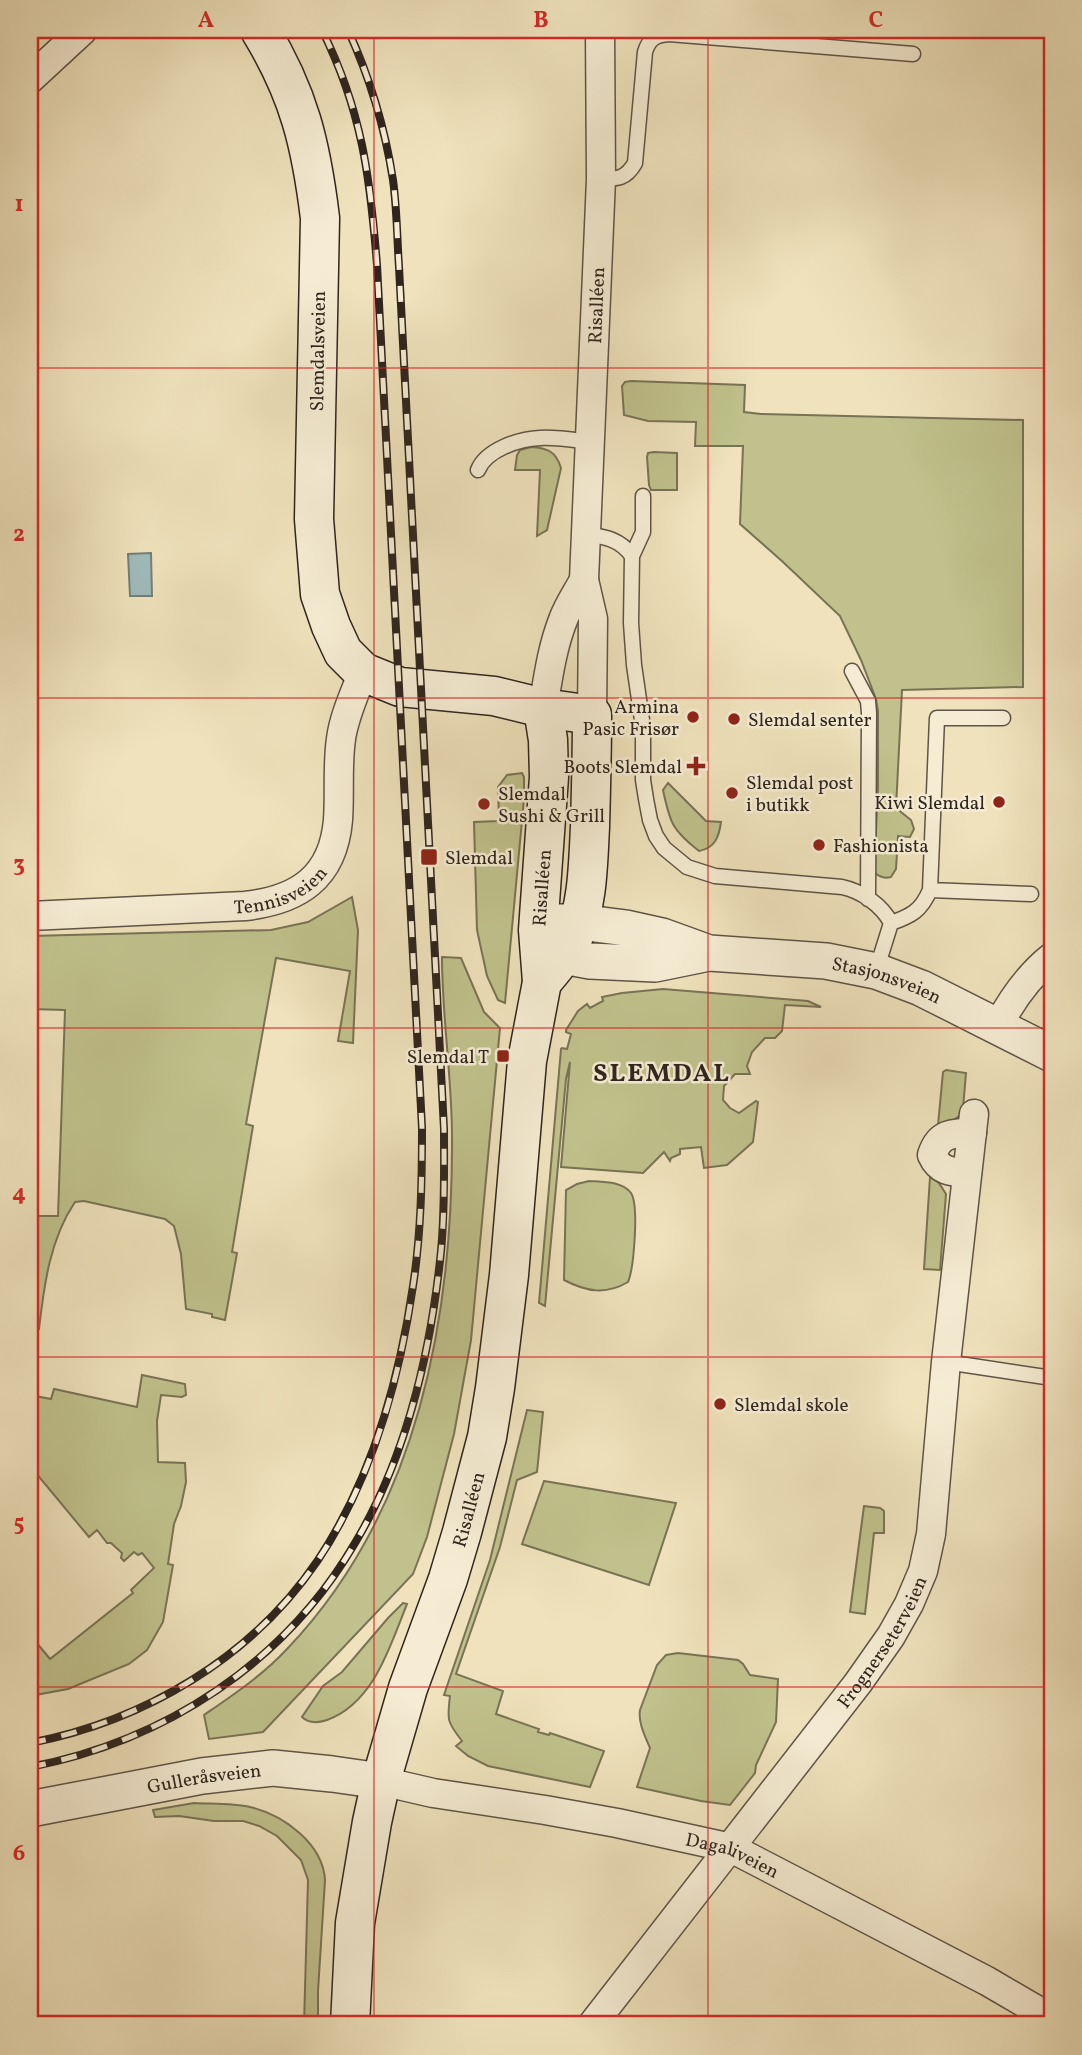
<svg xmlns="http://www.w3.org/2000/svg" width="1082" height="2055" font-family="Vollkorn,serif">
<style>
.green{fill:#c0c18c;stroke:#787355;stroke-width:2}
.water{fill:#9fbbbb;stroke:#727f7c;stroke-width:2}
.lines{fill:none;stroke-linecap:round;stroke-linejoin:round}
.service-casing{stroke:#5f5446;stroke-width:17}
.minor-casing{stroke:#5f5446;stroke-width:31}
.tertiary-casing{stroke:#5f5446;stroke-width:38}
.secondary-casing{stroke:#2f251e;stroke-width:41}
.service{stroke:#f5ecd3;stroke-width:14}
.minor{stroke:#f5ecd3;stroke-width:28}
.tertiary{stroke:#f5ecd3;stroke-width:35}
.secondary{stroke:#f5ecd3;stroke-width:38}
.rail-casing{stroke:#2f251e;stroke-width:8}
.rail{stroke:#f5ecd3;stroke-width:5;stroke-dasharray:16;stroke-linecap:butt}
.grid{fill:none;stroke:#d62828;stroke-width:2;stroke-opacity:0.55}
.poi-dot{fill:#8f2418;stroke:#f5ecd3;stroke-width:2.5}
.labels{text-anchor:middle;stroke-width:5;stroke-linejoin:round;paint-order:stroke}
.street-label{font-size:19px;fill:#2f251e;stroke:#f5ecd3}
.poi-label{font-size:19px;fill:#2f251e;stroke:#f5ecd3;text-anchor:start}
.district-label{font-size:26px;font-weight:bold;letter-spacing:2px;fill:#2f251e;stroke:#f5ecd3}
.neatline{fill:none;stroke:#d62828;stroke-width:2.5}
.grid-label{font-size:23px;text-anchor:middle;font-weight:bold;fill:#d62828}
</style>
<rect width="100%" height="100%" fill="#efe2bc"/>
<filter id="stains"><feTurbulence type="fractalNoise" baseFrequency=".00286" numOctaves="4"/><feColorMatrix values="0 0 0 0 .2 0 0 0 0 .09 0 0 0 0 .02 0 0 0 .5 -.17"/></filter>
<radialGradient id="worn" r=".72"><stop offset=".6" stop-color="#630" stop-opacity="0"/><stop offset="1" stop-color="#630" stop-opacity=".3"/></radialGradient>
<path class="green" d="M631,381L745,385L744,412L761,414L1023,420V687L902,690L896,808L911,820L914,829L910,837L898,836L896,869L891,877C884,879 879,877 874,872L878,787V711L876,699L861,660L840,616L783,562L740,524L743,446H695L696,422L648,421L624,415L622,386L625,382Z
M531,447C547,448 556,451 561,468L547,530L537,536L540,470H515L517,455L520,450Z
M654,452L677,453V490H651L649,485L647,457L648,453Z
M522,773L524,777V799L505,1003L498,1000L487,976L477,930L474,822L499,821L498,787L507,775Z
M668,783L706,821L721,822C719,837 715,848 699,851C672,830 670,823 663,790Z
M352,897L358,930L353,1043L338,1041L350,971L276,958L246,1124L253,1126L232,1252L237,1253L225,1320L212,1317V1314L186,1309L181,1254L174,1226L165,1219L84,1201L75,1202C50,1239 44,1285 39,1329L30,1327V1216H58L65,1010L30,1009V936L271,930L308,922Z
M442,957L461,958L484,1012L500,1028L471,1340L454,1434L427,1537L413,1574L263,1732L209,1739L204,1715C233,1695 263,1675 287,1649C417,1513 453,1320 452,1137C452,1077 442,1017 442,957Z
M663,989L808,1001L821,1007L785,1005L782,1031L775,1038H765L752,1052L747,1066L750,1074H735L724,1086L723,1100L730,1108L739,1113L756,1101L758,1102L753,1142L727,1165L704,1168L701,1147L680,1149V1154L671,1158L670,1161L664,1152L643,1173L561,1167L570,1062L566,1079L545,1306L539,1303L561,1049L562,1048L567,1049L571,1034L566,1032V1030L578,1011L587,1004L590,1008L603,1001L602,997L622,993Z
M946,1070L966,1073L963,1108C961,1120 948,1122 938,1125L943,1072Z
M930,1177L939,1183L946,1194L940,1270L924,1269Z
M589,1181C602,1182 622,1181 631,1193C639,1205 634,1268 628,1282C606,1295 587,1292 564,1280L566,1190L577,1184Z
M142,1375L185,1384L186,1395L182,1397L161,1395L157,1421L158,1462L185,1463L186,1482L181,1506L174,1524L168,1564L173,1565L163,1622L147,1650L129,1664L68,1689L30,1696V1647L36,1642L50,1659L133,1593L131,1590L154,1568L142,1553L138,1555L134,1552L124,1561L121,1558L122,1553L111,1543H107L97,1530L89,1537L30,1466V1395L51,1399L54,1389L137,1407Z
M527,1410L543,1412L537,1472L517,1480L500,1547L456,1674L503,1691L496,1714L539,1729L538,1732L549,1735L550,1733L604,1751L590,1787L488,1766L468,1756L456,1746L462,1741C447,1722 447,1720 450,1696L444,1695L490,1560Z
M544,1481L676,1503L649,1585L522,1544Z
M864,1506L880,1508L884,1511V1533H874L865,1614L850,1612Z
M403,1603L407,1604C390,1646 374,1703 327,1720C318,1723 309,1724 302,1717L323,1686L342,1672L388,1618Z
M678,1653L738,1660L743,1664L750,1675L778,1679L776,1722L756,1765L755,1773L730,1805L701,1801L637,1787L650,1748C645,1736 638,1723 640,1710L657,1665L666,1655Z
M194,1803C212,1804 233,1803 250,1807C284,1815 323,1844 325,1880L318,1991V2025H304L308,1880L301,1860L277,1836L259,1826L243,1821H214L179,1816L155,1817L153,1810Z"/>
<path class="water" d="M151,553L152,596H130L128,554Z"/>
<g class="lines">
<defs>
<path id="service" d="M601,179C617,179 626,179 635,163L645,52C649,39 655,35 669,34L913,54
M478,470C486,450 518,439 540,438C556,437 574,440 590,442
M643,496V532L632,556L631,623L634,665L643,727V780L646,799L650,820L656,836L664,848L687,867L715,876L842,887C861,891 882,905 891,923L876,971
M586,534C605,537 620,539 632,556
M852,671L868,701L869,713L868,899
M930,890L1031,894
M891,923C911,916 921,911 930,890L937,718H1003
M946,1362L1052,1378"/>
<g id="minor">
<path d="M30,79L83,30"/>
<path d="M543,708C548,678 552,648 563,620C568,606 577,593 584,580"/>
<path id="s1" d="M592,715L593,619L584,580L601,179L600,30"/>
<path id="s2" d="M30,916L245,906C298,900 333,878 338,820C340,793 337,766 341,739C344,716 355,693 363,672"/>
<path d="M998,1026C1012,999 1028,976 1052,957"/>
<path d="M967,1173C951,1172 939,1171 932,1155C939,1133 952,1133 972,1133"/>
<path id="s3" d="M381,1781L433,1793L545,1810L617,1823L731,1848L987,1981L1052,2019"/>
<path id="s4" d="M592,2025L858,1683L891,1636L909,1604L923,1571L931,1534L946,1362L974,1114"/>
</g>
<g id="tertiary">
<path id="s5" d="M709,953L655,964L590,961L563,956L550,947L538,930L558,922H579L626,928L662,936L709,953L826,961L876,971L921,988L1052,1054"/>
<path id="s6" d="M30,1809L202,1776L273,1768L332,1774L381,1781"/>
</g>
<g id="secondary">
<path d="M260,30C299,94 311,144 320,218L314,519L320,594L331,626L343,652L363,672L400,687L494,696L543,708L592,715C592,752 591,790 590,827C588,864 588,904 573,938C565,955 554,968 542,982"/>
<path id="s7" d="M350,2025L355,1923L372,1822L381,1781L408,1688L448,1579L462,1532L487,1437L495,1388L509,1275L527,1061L542,982L538,930L549,777L548,740L543,708"/>
</g>
</defs>
<use href="#service" class="service-casing"/>
<use href="#minor" class="minor-casing"/>
<use href="#tertiary" class="tertiary-casing"/>
<use href="#secondary" class="secondary-casing"/>
<use href="#service" class="service"/>
<use href="#minor" class="minor"/>
<use href="#tertiary" class="tertiary"/>
<use href="#secondary" class="secondary"/>
<defs>
<path id="rail" d="M30,1743C144,1721 252,1658 318,1560C372,1479 399,1382 413,1286C421,1234 422,1181 422,1128L377,265C370,176 362,111 322,30
M30,1767C165,1741 285,1663 355,1543C407,1456 431,1350 441,1251C445,1210 444,1169 444,1129L399,267C397,238 397,209 393,180C385,128 370,78 348,30"/>
</defs>
<use href="#rail" class="rail-casing"/>
<use href="#rail" class="rail"/>
</g>
<path class="grid" d="M374,30V2025M708,30V2025M30,368H1052M30,698H1052M30,1028H1052M30,1357H1052M30,1687H1052"/>
<g class="poi-dot">
<circle cx="693" cy="717" r="7"/>
<circle cx="734" cy="719" r="7"/>
<path d="M692.5 755.5h7v7h7v7h-7v7h-7v-7h-7v-7h7z"/>
<circle cx="732" cy="793" r="7"/>
<circle cx="999" cy="802" r="7"/>
<circle cx="484" cy="804" r="7"/>
<circle cx="819" cy="845" r="7"/>
<rect x="420" y="848" width="18" height="18" rx="3.5"/>
<rect x="496" y="1049" width="14" height="14" rx="3.5"/>
<circle cx="720" cy="1404" r="7"/>
</g>
<g class="labels">
<g class="street-label">
<text dy="7" stroke="none"><textPath href="#s1" startOffset="411">Risalléen</textPath></text>
<text transform="translate(317 351) rotate(-89)" y="7">Slemdalsveien</text>
<text dy="7" stroke="none"><textPath href="#s2" startOffset="254">Tennisveien</textPath></text>
<text dy="7" stroke="none"><textPath href="#s7" startOffset="1160">Risalléen</textPath></text>
<text dy="7" stroke="none"><textPath href="#s5" startOffset="542">Stasjonsveien</textPath></text>
<text dy="7" stroke="none"><textPath href="#s7" startOffset="532">Risalléen</textPath></text>
<text dy="7" stroke="none"><textPath href="#s4" startOffset="481">Frognerseterveien</textPath></text>
<text dy="7" stroke="none"><textPath href="#s6" startOffset="177">Gulleråsveien</textPath></text>
<text dy="7" stroke="none"><textPath href="#s3" startOffset="360">Dagaliveien</textPath></text>
</g>
<g class="poi-label">
<text x="679" y="713" text-anchor="end">Armina<tspan x="679" dy="22">Pasic Frisør</tspan></text>
<text x="748" y="726">Slemdal senter</text>
<text x="682" y="773" text-anchor="end">Boots Slemdal</text>
<text x="746" y="789">Slemdal post<tspan x="746" dy="22">i butikk</tspan></text>
<text x="498" y="800">Slemdal<tspan x="498" dy="22">Sushi &amp; Grill</tspan></text>
<text x="985" y="809" text-anchor="end">Kiwi Slemdal</text>
<text x="833" y="852">Fashionista</text>
<text x="445" y="864">Slemdal</text>
<text x="489" y="1063" text-anchor="end">Slemdal T</text>
<text x="734" y="1411">Slemdal skole</text>
</g>
<g class="district-label">
<text x="662" y="1081">SLEMDAL</text>
</g>
</g>
<rect width="1082" height="2055" fill="none" stroke="#efe2bc" stroke-width="77"/>
<rect x="38" y="38" width="1006" height="1978" class="neatline"/>
<g class="grid-label">
<text x="206" y="27">A</text>
<text x="541" y="27">B</text>
<text x="876" y="27">C</text>
<text x="19" y="211">1</text>
<text x="19" y="541">2</text>
<text x="19" y="871">3</text>
<text x="19" y="1200">4</text>
<text x="19" y="1530">5</text>
<text x="19" y="1860">6</text>
</g>
<rect width="100%" height="100%" filter="url(#stains)"/>
<rect width="100%" height="100%" fill="url(#worn)"/>
</svg>
